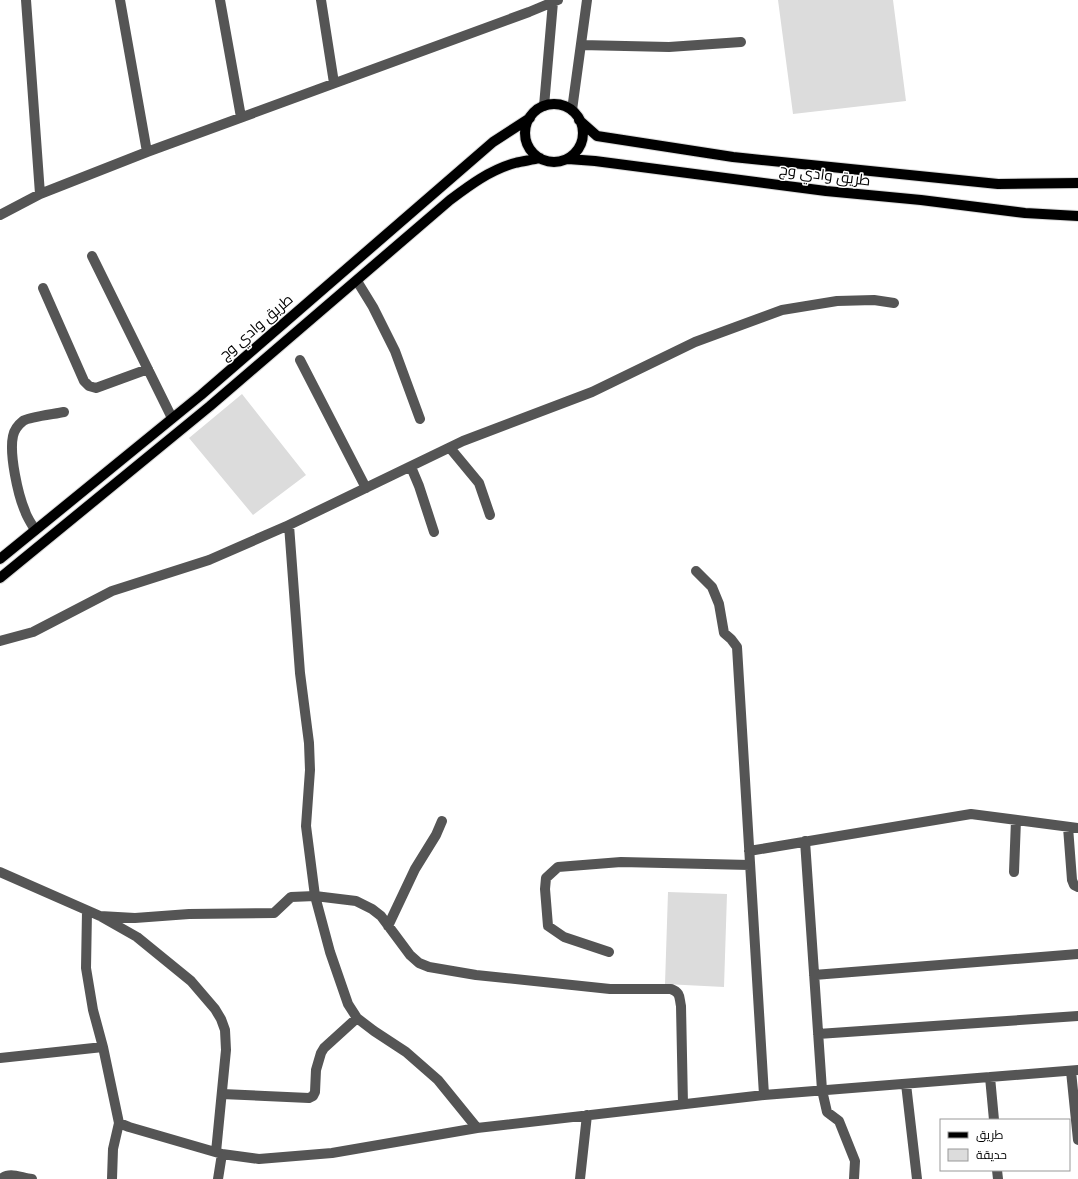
<svg xmlns="http://www.w3.org/2000/svg" width="1078" height="1179" font-family="'Space Grotesk',Cairo,sans-serif">
<style>
.green{fill:#dcdcdc}
.lines{fill:none;stroke-linecap:round;stroke-linejoin:round}
.major-casing{stroke:#dbdbdb;stroke-width:12}
.minor{stroke:#555;stroke-width:10}
.major{stroke:#000;stroke-width:10}
.labels{text-anchor:middle;stroke-width:3;stroke-linejoin:round;paint-order:stroke}
.street-label{font-size:15px;fill:#000;stroke:#fff}
</style>
<rect width="100%" height="100%" fill="#fff"/>
<path class="green" d="M778,0H893L906,101L793,114Z
M242,394L306,475L253,515L189,438Z
M668,892L727,894L724,987L665,984Z"/>
<g class="lines">
<defs>
<path id="major" d="M525 133a29 29 0 1 1 58 0a29 29 0 1 1-58 0Z
M579,120L597,136L733,157L998,184L1078,183
M568,159L595,161L826,191L921,200L1025,213L1078,216
M0,559L201,395L493,142L530,118
M0,578L210,406L450,200C470,185 490,170 515,163C523,161 532,160 540,158"/>
</defs>
<use href="#major" class="major-casing"/>
<path class="minor" d="M26,0L40,194
M120,0L147,152
M220,0L241,117
M321,0L334,83
M581,45L669,47L741,42
M544,106L553,2
M572,110L587,0
M0,215L40,194L147,152L529,12L558,0
M92,256L172,418
M357,281L373,307L395,351L420,419
M43,288L84,381L89,386L96,388L148,369
M300,360L366,488
M450,448L479,483L490,515
M411,467L419,486L434,532
M289,525L300,673L309,743L310,770L306,826L315,896L330,952L348,1004L357,1018L374,1031L406,1052L438,1080L477,1128
M35,530C32,524 27,518 25,511C18,495 9,454 13,436C14,431 18,425 23,421C28,417 55,414 64,412
M696,571L712,587L719,604L724,633L731,639L737,647L764,1095
M0,641L33,632L112,591L209,560L289,525L463,441L592,392L695,342L782,310L837,301L874,300L894,303
M1068,827L1072,880L1074,885L1078,887
M805,841L822,1090L827,1112L839,1121L855,1161L854,1179
M749,851L971,814L1078,828
M0,872L100,916L137,937L191,981L215,1009L221,1019L225,1030L226,1050L216,1152
M1014,872L1016,820
M87,911L86,968L93,1010L103,1047L119,1123L129,1127L222,1154L259,1159L332,1153L477,1128L764,1095L1078,1070
M100,916L135,918L189,914L274,913L291,897L315,896L356,901L372,909L381,916L410,955L419,963L429,967L476,975L610,989H671C681,993 679,997 681,1006L683,1104
M388,926L415,869L436,835L442,821
M609,952L564,937L548,926L545,889L546,878L558,867L621,862L750,865
M814,975L1078,954
M818,1034L1078,1016
M0,1058L103,1047
M1071,1071L1078,1140
M990,1077L994,1120
M906,1084L917,1179
M222,1094L309,1098L313,1096L315,1092L316,1070L321,1053L324,1048L357,1018
M997,1170L998,1179
M1,1179C10,1171 21,1178 32,1179
M112,1179L113,1149L119,1123
M218,1179L222,1154
M580,1179L587,1115"/>
<use href="#major" class="major"/>
</g>
<g class="labels">
<g class="street-label">
<text transform="translate(825 175) rotate(7)" y="5">طريق وادي وج</text>
<text transform="translate(256 327) rotate(-41)" y="5">طريق وادي وج</text>
</g>
</g>
<rect x="940" y="1119" width="130" height="52" fill="#ffffff" stroke="#999999"/>
<rect x="948" y="1132" width="20" height="6" fill="#000000" stroke="#999999"/>
<text x="976" y="1139" font-size="12" fill="#000000">طريق</text>
<rect x="948" y="1149" width="20" height="12" fill="#dcdcdc" stroke="#999999"/>
<text x="976" y="1159" font-size="12" fill="#000000">حديقة</text>
</svg>
